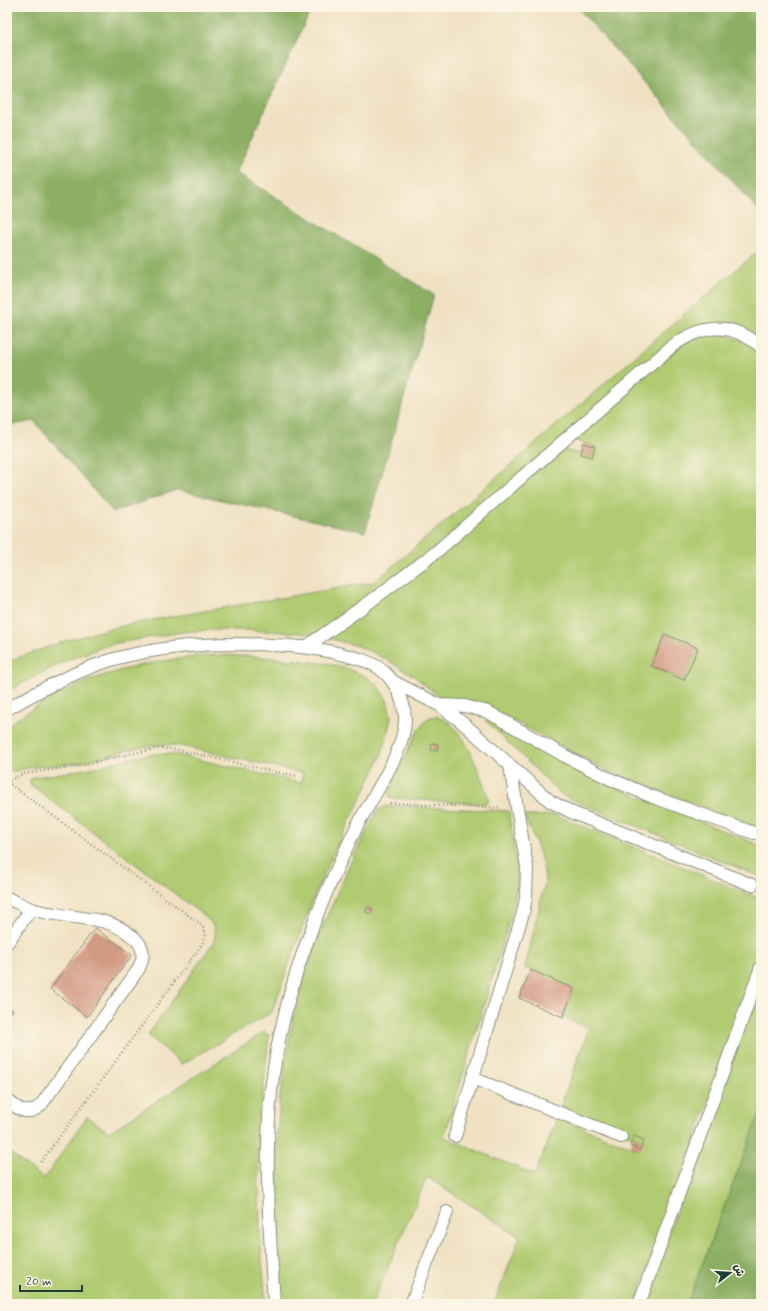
<svg xmlns="http://www.w3.org/2000/svg" width="768" height="1311" font-family="Mynerve,'Playpen Sans Arabic',sans-serif">
<style>
.green{fill:#b0cb71;stroke:#688452;fill-rule:evenodd}
.forest{fill:#8caf63;stroke:#56764c}
.building{fill:#d39a83}
.lines{fill:none;stroke-linecap:round;stroke-linejoin:round}
.service-casing{stroke:#888f7b;stroke-width:14}
.path{stroke:#888f7b;stroke-width:2.5;stroke-dasharray:1 3;stroke-linecap:butt}
.service{stroke:#fff;stroke-width:12}
</style>
<rect width="100%" height="100%" fill="#fcf5e5"/>
<filter id="ink" filterUnits="userSpaceOnUse"><feTurbulence type="fractalNoise" baseFrequency=".025" numOctaves="2"/><feDisplacementMap in="SourceGraphic" scale="8" xChannelSelector="R" yChannelSelector="G"/><feConvolveMatrix kernelMatrix="1 2 1 2 8 2 1 2 1" color-interpolation-filters="sRGB"/></filter>
<filter id="wash" filterUnits="userSpaceOnUse"><feTurbulence type="fractalNoise" baseFrequency=".012" numOctaves="4" result="noise"/><feDisplacementMap in="SourceGraphic" scale="16" xChannelSelector="R" yChannelSelector="G"/><feGaussianBlur stdDeviation="0.9" result="paint"/><feColorMatrix in="noise" values="0 0 0 0 0 0 0 0 0 0 0 0 0 0 0 0 0 1.4 0 .05"/><feComposite in="paint" operator="in"/></filter>
<g filter="url(#wash)">
<rect width="100%" height="100%" fill="#f0e1c2"/>
<path class="green" d="M761,249V340C741,324 729,326 705,325L431,550L317,634L249,630H214L182,632L111,644L70,659L7,691V662L65,641L108,629L152,620L374,582L453,515L726,278Z
M723,334C738,339 750,343 761,354V829L610,772L488,707L454,701L437,695L414,676L386,659L361,647L328,638L561,449L592,457L595,446L570,439L686,342L705,335ZM665,634L697,648L684,680L651,666Z
M214,655L249,656L295,660L330,664L348,669L365,676L376,684L387,700L391,717L387,736L381,756L367,786L330,860L316,892L302,928L272,1012L182,1064L148,1035L213,943C218,929 213,924 203,915L31,785L30,782L31,779L34,777C56,774 78,771 100,766C126,760 151,750 178,755L301,783L303,773L181,746C144,740 112,757 76,763C56,766 32,765 13,772L7,767V726C71,679 135,661 214,655Z
M436,716C442,719 448,721 453,726C470,742 479,774 488,796L489,801L486,804L390,798L389,792C396,777 417,723 430,717C432,716 434,717 436,716Z
M487,716L520,738L561,761L605,783L761,846V877L563,796L486,721Z
M386,806H393L509,811L518,880L512,912L444,1137L535,1175L557,1118L639,1150L643,1140L560,1108L589,1028L563,1017L574,989L525,968L545,882C544,857 534,838 524,816L556,815L758,898L761,890V958L635,1304H494L520,1237L427,1177L372,1304H281L277,1142L280,1097L287,1050L293,1018L302,983L319,935L348,868L372,821L378,810Z
M761,978V1111L687,1304H643Z
M264,1032L269,1035L258,1141L260,1237L266,1304H7V1151L44,1179L87,1117L109,1132Z"/>
<path class="forest" d="M7,7H312L236,173L434,295L365,532L177,490L113,512L34,421L7,426Z
M577,7H761V213Z
M761,1111V1304H687Z"/>
<g id="blocks">
<path class="building" d="M583,443L595,446L592,457L581,454Z
M665,634L698,648L684,680L651,666Z
M432,743L438,744L437,751L431,750Z
M367,907L373,909L371,914L366,912Z
M95,928L132,955L87,1017L50,989Z
M531,970L574,989L563,1017L519,998Z
M7,1006L13,1010L7,1018Z
M634,1136L644,1140L640,1150L630,1146Z"/>
</g>
</g>
<g filter="url(#ink)">
<use href="#blocks" fill-opacity="0" stroke="#888f7b" stroke-width="1"/>
<g class="lines">
<defs>
<path id="service" d="M306,647L371,601L435,553L671,347C702,324 730,321 761,347
M394,682L439,705L463,723L550,801L573,813L752,885
M439,705L465,706L488,712L565,756L608,778L653,797L754,833
M7,709C42,689 79,669 118,658C168,645 220,642 271,645C296,646 320,648 345,655C357,658 369,661 379,668C395,679 404,699 405,718C406,749 373,796 358,824C341,859 324,895 311,931C291,983 277,1037 271,1091C264,1162 270,1233 274,1304
M7,898C14,901 22,905 29,908C38,912 48,913 56,914C85,920 107,916 132,936C145,946 145,956 138,970L41,1105C28,1117 19,1110 7,1100
M7,943L31,909
M472,1078L621,1137
M455,1136L523,913L526,898L527,867L510,766
M411,1304L447,1212
M639,1304L761,967"/>
</defs>
<use href="#service" class="service-casing"/>
<path class="path" d="M390,803L501,808
M41,1162L200,947C207,937 208,932 199,923L7,782L18,776L23,774L79,766L139,752L160,748L179,750L276,772L297,776"/>
<use href="#service" class="service"/>
</g>
</g>
<rect width="768" height="1311" fill="none" stroke="#fcf5e5" stroke-width="24"/>
<g transform="translate(730 1273) rotate(73)" stroke="#fcf5e5" stroke-width="3" paint-order="stroke">
<path d="M0-3L7 15L0 10L-7 15Z" fill="#1f3d34"/>
<text y="-6" font-size="11" font-weight="bold" text-anchor="middle" fill="#1f3d34">ش</text>
</g>
<path d="M20 1285v6h62v-6" fill="none" stroke="#1f3d34" stroke-width="2"/>
<text x="26" y="1285" font-size="12" fill="#1f3d34" stroke="#fcf5e5" stroke-width="3" paint-order="stroke">20 m</text>
</svg>
